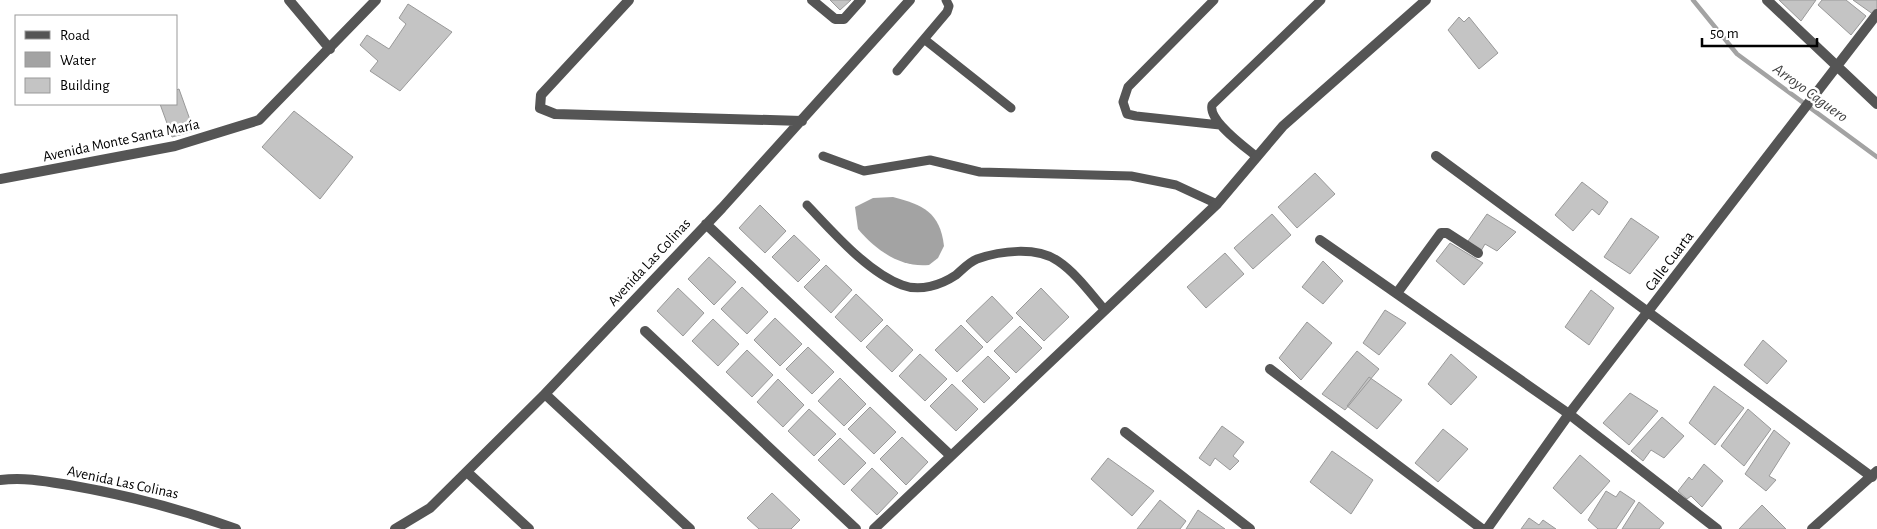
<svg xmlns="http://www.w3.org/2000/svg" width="1877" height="529" font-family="'Alegreya Sans',sans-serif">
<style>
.water{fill:#a3a3a3}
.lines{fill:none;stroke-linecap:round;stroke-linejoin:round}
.stream{stroke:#a3a3a3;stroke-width:4.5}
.building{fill:#c4c4c4;stroke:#999}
.service{stroke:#555;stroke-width:9}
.minor{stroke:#555;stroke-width:10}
.labels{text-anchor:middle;stroke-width:5;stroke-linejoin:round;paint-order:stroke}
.street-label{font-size:15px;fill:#000;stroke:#fff}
.water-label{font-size:16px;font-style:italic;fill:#444;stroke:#fff}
</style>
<rect width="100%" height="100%" fill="#fff"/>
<path class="water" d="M893,197C923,205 940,212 944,246L938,258L929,265C900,268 876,250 858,229L855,207L873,198Z"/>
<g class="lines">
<path class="stream" d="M1693,0L1737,54L1877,157"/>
</g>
<path class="building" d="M830,0H851L840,10Z
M1779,0H1816L1801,21Z
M1822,0H1846L1866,16L1851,35L1818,5Z
M1853,0H1877V17Z
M408,4L452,32L400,91L370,71L378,61L360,45L367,35L389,49L406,24L399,18Z
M1459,17L1464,22L1469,17L1498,53L1479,69L1448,30Z
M179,89L194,131L172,137L160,104H176V90Z
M294,111L353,157L320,199L262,147Z
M1315,173L1335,194L1297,228L1278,207Z
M1582,182L1608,202L1599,215L1592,209L1573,231L1555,215Z
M760,205L786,231L765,253L739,228Z
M1272,214L1291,235L1253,269L1234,248Z
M1487,214L1516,232L1497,251L1485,244L1481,251L1468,241Z
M1631,218L1659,237L1630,274L1604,257Z
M794,235L820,260L798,282L772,257Z
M1450,243L1483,263L1464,285L1436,261Z
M1225,253L1244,274L1206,308L1187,287Z
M709,257L736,282L714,305L688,279Z
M1323,261L1343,281L1323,304L1302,287Z
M826,265L852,290L831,313L804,287Z
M742,287L768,312L747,334L721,309Z
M678,288L704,313L683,336L657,311Z
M1041,288L1069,317L1044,341L1016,313Z
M1591,290L1614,308L1589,345L1565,327Z
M856,294L883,320L861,342L835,317Z
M992,296L1013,318L987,343L966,321Z
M1385,310L1406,323L1379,355L1363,343Z
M775,318L802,344L780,366L754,340Z
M713,319L739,344L718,366L692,341Z
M1307,322L1332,343L1301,380L1279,358Z
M887,325L913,350L892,372L866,347Z
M961,325L983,347L957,372L935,350Z
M1020,326L1042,348L1016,373L994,351Z
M1763,340L1787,361L1767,384L1744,365Z
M808,347L834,372L812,394L786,369Z
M747,350L773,375L752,397L726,372Z
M1357,351L1379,369L1345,410L1322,394Z
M920,354L947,379L925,401L899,376Z
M1451,354L1477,377L1451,405L1428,384Z
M988,356L1010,378L984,403L962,381Z
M1369,377L1402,400L1377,429L1347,406Z
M840,378L866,404L844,426L818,401Z
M778,379L804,405L783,427L757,402Z
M952,384L978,409L956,431L930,406Z
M1714,386L1744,408L1715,445L1689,423Z
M1630,393L1658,411L1629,445L1603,423Z
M870,407L896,432L874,454L848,429Z
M809,409L836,434L814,456L788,431Z
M1748,409L1771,429L1744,466L1721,446Z
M1662,417L1684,436L1664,458L1651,450L1643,461L1631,451Z
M1222,426L1244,442L1233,456L1239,461L1230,470L1215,458L1210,466L1199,458Z
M1443,429L1468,449L1438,482L1415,463Z
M1774,430L1790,443L1769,476L1776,480L1766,491L1745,474Z
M902,437L928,462L906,485L880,459Z
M840,438L866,463L844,485L818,460Z
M1332,451L1373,480L1351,514L1310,482Z
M1580,455L1610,481L1581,514L1553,488Z
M1108,458L1154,491L1132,516L1091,479Z
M1704,464L1723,481L1702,507L1691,496L1687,499L1678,491L1689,477L1692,480Z
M872,468L898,493L877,515L851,490Z
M1606,491L1616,497L1620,491L1635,501L1616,529H1598L1588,520Z
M772,493L800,520L791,529H759L747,518Z
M1160,500L1186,521L1180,529H1137Z
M1639,502L1664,523L1659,529H1622Z
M1762,505L1786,529H1739Z
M1198,510L1225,529H1186Z
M1529,518L1539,525L1543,520L1556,529H1521Z"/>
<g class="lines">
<path class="service" d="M1214,0L1128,87L1123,102L1127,114L1136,116L1220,125
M924,39L1011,108
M897,71L947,12L949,6L946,0
M823,156L864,171L930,160L980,172L1131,176L1176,185L1217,204
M1257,157C1245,147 1208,121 1212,105L1321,0
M807,205C832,231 867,272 902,285C920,292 941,285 956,275C962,270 969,262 977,259C1000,251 1036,246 1058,261C1076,273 1091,294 1105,310"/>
<path class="minor" d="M289,0L330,49
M629,0L541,95L540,108L555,114L802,121
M812,0L835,19H844L861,0
M1767,0L1877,104
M1436,156L1872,477
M0,179L175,146L259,120L376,0
M706,224L951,456
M1320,240L1569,414L1717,529
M1397,293L1441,233H1447L1478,253
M645,331L856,529
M1270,369L1482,529
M545,394L690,529
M1125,432L1250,529
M467,472L529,529
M0,480C24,477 45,481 69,485C127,495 181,509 236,529
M395,529L430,508L545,394L722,208L910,0
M874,529L1217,204L1283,126L1426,0
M1487,529L1569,414L1877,14
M1812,529L1877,471"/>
</g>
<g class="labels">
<g class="street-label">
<text transform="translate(121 140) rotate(-12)" y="5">Avenida Monte Santa María</text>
<text transform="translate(1669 261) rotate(-53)" y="5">Calle Cuarta</text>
<text transform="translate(649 262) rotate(-47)" y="5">Avenida Las Colinas</text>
<text transform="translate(123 482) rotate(12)" y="5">Avenida Las Colinas</text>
</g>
<g class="water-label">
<text transform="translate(1811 92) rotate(36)" y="6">Arroyo Caguero</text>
</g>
</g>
<rect x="15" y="15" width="162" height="90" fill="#ffffff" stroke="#999999"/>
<rect x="25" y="31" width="25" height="8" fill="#555555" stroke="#999999"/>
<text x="60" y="40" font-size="15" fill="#000000">Road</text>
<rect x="25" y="52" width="25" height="15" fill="#a3a3a3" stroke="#999999"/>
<text x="60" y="65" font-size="15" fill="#000000">Water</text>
<rect x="25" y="78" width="25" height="15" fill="#c4c4c4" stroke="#999999"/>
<text x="60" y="90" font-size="15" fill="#000000">Building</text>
<path d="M1702 38v8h115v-8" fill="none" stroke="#000000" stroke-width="2.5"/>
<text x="1710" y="38" font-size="15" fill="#000000" stroke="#ffffff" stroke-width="4" paint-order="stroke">50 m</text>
</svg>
